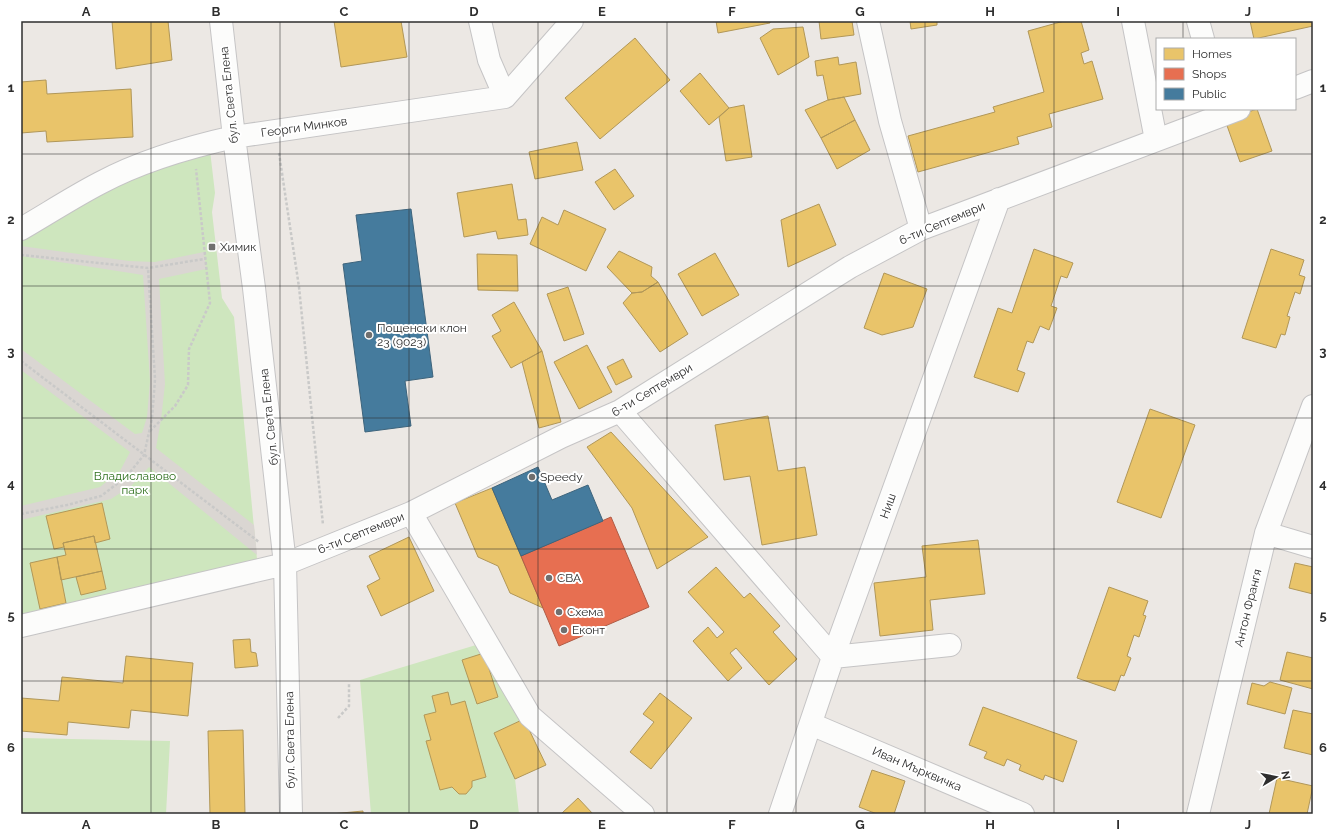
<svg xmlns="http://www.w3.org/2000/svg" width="1334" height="835" font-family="Raleway,sans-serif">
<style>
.green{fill:#cee6be}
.plaza{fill:#dad6d2}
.homes{fill:#e9c46a;stroke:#b19758}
.shops{fill:#e76f51;stroke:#b05c46}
.public{fill:#457b9d;stroke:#3e647c}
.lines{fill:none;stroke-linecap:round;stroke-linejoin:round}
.minor-casing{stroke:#c5c4c5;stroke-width:24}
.path{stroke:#c9c9c8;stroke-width:2.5;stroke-dasharray:3 2;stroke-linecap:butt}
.minor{stroke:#fcfcfb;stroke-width:22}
.grid{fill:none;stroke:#2e2e2e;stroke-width:1;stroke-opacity:0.55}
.poi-dot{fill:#706f6e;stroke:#fff;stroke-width:1.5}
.labels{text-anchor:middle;stroke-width:4;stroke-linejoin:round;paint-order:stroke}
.street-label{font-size:12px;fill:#2e2e2e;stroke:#fff}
.poi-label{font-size:12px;fill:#2e2e2e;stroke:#fff;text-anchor:start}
.park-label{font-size:12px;fill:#2c6e1b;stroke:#fff}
.neatline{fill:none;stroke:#2e2e2e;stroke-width:1.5}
.grid-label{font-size:13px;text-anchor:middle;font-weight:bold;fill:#2e2e2e}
</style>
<rect width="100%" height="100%" fill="#ece8e4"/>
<path class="green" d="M209,142L215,193L212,212L222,298L234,317L258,570L21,629V230Z
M486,642L530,716L494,733L515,779L519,814H371L360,680Z
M21,738L170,741L166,814H21Z"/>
<path class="plaza" d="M21,246L129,261L155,262L204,252L206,269L159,279L165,384L161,420L156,448L254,525L257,555L149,467L131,486L111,499L21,520V506L100,487L120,471L130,452L21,370V349L135,434L142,433L147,417L150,381L143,275L21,256Z"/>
<path class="homes" d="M112,21H168L172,60L116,69Z
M334,21H401L407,57L341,67Z
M716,21H770V23L718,33Z
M819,21H852L854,35L821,39Z
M910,21H937V25L911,29Z
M1064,21H1081L1089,50L1081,53L1084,64L1092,61L1103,99L1049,114L1052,127L1017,137L1019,144L918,172L908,136L995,112L993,107L1044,92L1028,31Z
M1250,21H1313V26L1254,39Z
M803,27L809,57L778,75L760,38L773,29Z
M635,38L670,80L600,139L565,98Z
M838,57L839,65L856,62L861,94L828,100L823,75L817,76L815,61Z
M700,73L729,108L709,125L680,91Z
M46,80L47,94L131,89L133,137L47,142L46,131L21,133V82Z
M844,97L855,120L821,138L805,110L828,100Z
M744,105L752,157L726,161L719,117L729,108Z
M1257,109L1272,151L1240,162L1225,120Z
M855,120L870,150L837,169L821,138Z
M577,142L583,170L535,179L529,152Z
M615,169L634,196L614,210L595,182Z
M512,184L518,220L526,219L528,235L498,239L496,231L464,237L457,193Z
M819,204L836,245L788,267L781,220Z
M564,210L606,229L586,271L530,244L542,217L558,225Z
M1034,249L1073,263L1067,278L1061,276L1051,306L1057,308L1049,330L1040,326L1033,343L1027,341L1017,370L1025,373L1018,392L974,377L998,308L1012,313Z
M1271,249L1304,260L1299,275L1305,277L1300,294L1295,292L1287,316L1290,317L1285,335L1281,334L1276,348L1242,338Z
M619,251L652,267L651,276L658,282L642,292L632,293L607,267Z
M715,253L739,295L702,316L678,274Z
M477,254L517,255L518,291L478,290Z
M884,273L927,289L913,327L882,335L864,328Z
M658,282L688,334L660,352L623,303L632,293L642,292Z
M568,287L584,334L564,341L547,294Z
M514,302L542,351L511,368L492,336L501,331L492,315Z
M587,345L612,392L579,409L554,362Z
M542,351L561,422L539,428L522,362Z
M623,359L632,377L616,385L607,367Z
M1150,409L1195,425L1161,518L1117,502Z
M768,416L778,471L805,467L817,535L762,545L750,476L724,480L715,425Z
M611,432L708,537L657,569L632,508L587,447Z
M492,488L543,608L510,593L498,566L478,557L455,503Z
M102,503L110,539L95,543L94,536L63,543L64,547L54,549L46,516Z
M94,536L102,571L61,580L57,557L66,555L63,543Z
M409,537L434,591L381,616L367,586L380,579L369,556Z
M978,540L985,594L930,600L933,630L880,636L874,583L926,577L922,546Z
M57,557L66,603L40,609L30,563Z
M1295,563L1313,567V594L1289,588Z
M716,567L744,598L750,593L780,626L773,632L797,659L769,685L736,648L730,653L742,668L728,681L693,641L708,627L717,638L724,632L688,592Z
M102,571L106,589L81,595L76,577Z
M1109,587L1148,601L1143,615L1146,616L1139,637L1134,635L1127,656L1131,658L1124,676L1121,675L1115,691L1077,678Z
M250,639L251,652L256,653L258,666L235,668L233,640Z
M1287,652L1313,658V689L1280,680Z
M484,653L498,697L477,704L462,660Z
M126,656L193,663L188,716L131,710L129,728L68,722L67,735L21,731V698L59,701L62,677L123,683Z
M1270,682L1292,688L1285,714L1247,704L1252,683L1264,686Z
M448,692L451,705L465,701L486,777L472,781V787L466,794H459L452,787L440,790L426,741L431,740L424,715L436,712L432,696Z
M660,693L692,718L651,769L630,752L654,722L643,714Z
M983,707L1077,741L1063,782L1045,775L1043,780L1019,770L1021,765L1007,759L1004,766L984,758L987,752L969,745Z
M1293,710L1313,714V755L1284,748Z
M524,719L546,765L515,779L494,733Z
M243,730L245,814H210L208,731Z
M872,770L905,781L894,814H877L859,807Z
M1277,778L1313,786L1307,814H1269Z
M578,798L593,814H561Z
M363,811V814H331Z"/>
<path class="shops" d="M611,517L649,607L559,646L521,556Z"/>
<path class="public" d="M411,209L433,377L405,381L411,426L365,432L343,264L362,261L356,215Z
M538,467L552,500L588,485L603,521L521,556L492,488Z"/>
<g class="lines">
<defs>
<path id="minor" d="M221,21L234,137L254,288L285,564L291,814
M480,21L489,60L505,97
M868,21L890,121L921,229
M1133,21L1156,140
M1198,21L1203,39
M1295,88L1313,81
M21,229C47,214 73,197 100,183C141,161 189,147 234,137L505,97L572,21
M620,411L833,657L950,645
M411,513L530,716L643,814
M1266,533L1313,547
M21,626L285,564L411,513L561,437L620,411L850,267L921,229L1239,109
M811,724L1023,814
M780,814L833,657L999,199
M1198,814L1266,533L1313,406"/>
</defs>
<use href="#minor" class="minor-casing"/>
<path class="path" d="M279,153L299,287L323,525
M21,255L148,268L204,259
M21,361L259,542
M150,431L175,406L188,385L189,349L210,303L196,169
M21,514L67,505L101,496L126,477L144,455L152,419L155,379L148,268
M338,718L349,706V684"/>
<use href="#minor" class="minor"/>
</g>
<path class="grid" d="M151,21V814M280,21V814M409,21V814M538,21V814M667,21V814M796,21V814M925,21V814M1054,21V814M1183,21V39M1183,109V814M21,154H1313M21,286H1313M21,418H1313M21,549H1313M21,681H1313"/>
<g class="poi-dot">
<rect x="208" y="243" width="8" height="8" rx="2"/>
<circle cx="369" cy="335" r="4"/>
<circle cx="532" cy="477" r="4"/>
<circle cx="549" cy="578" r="4"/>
<circle cx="559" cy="612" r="4"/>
<circle cx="564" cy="630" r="4"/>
</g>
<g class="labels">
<g class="street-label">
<text transform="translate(229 95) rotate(-96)" y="4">бул. Света Елена</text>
<text transform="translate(304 127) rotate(-8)" y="4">Георги Минков</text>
<text transform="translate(942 223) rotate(-23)" y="4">6-ти Септември</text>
<text transform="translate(652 390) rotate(-31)" y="4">6-ти Септември</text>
<text transform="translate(269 417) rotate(-96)" y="4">бул. Света Елена</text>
<text transform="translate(888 506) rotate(-70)" y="4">Ниш</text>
<text transform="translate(361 533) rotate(-22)" y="4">6-ти Септември</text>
<text transform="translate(1248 608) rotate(-76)" y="4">Антон Франгя</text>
<text transform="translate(290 740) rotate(-91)" y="4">бул. Света Елена</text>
<text transform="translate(917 769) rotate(23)" y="4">Иван Мърквичка</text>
</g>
<g class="poi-label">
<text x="220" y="251">Химик</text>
<text x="377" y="332">Пощенски клон<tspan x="377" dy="14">23 (9023)</tspan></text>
<text x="540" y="481">Speedy</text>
<text x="557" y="582">CBA</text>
<text x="567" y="616">Схема</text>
<text x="572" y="634">Еконт</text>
</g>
<g class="park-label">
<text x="135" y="480">Владиславово<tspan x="135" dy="14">парк</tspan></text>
</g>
</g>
<rect width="1334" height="835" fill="none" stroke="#ffffff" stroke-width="44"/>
<rect x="1156" y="38" width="140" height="72" fill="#ffffff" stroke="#ababab"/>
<rect x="1164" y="48" width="20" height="12" fill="#e9c46a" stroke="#ababab"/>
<text x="1192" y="58" font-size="12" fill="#2e2e2e">Homes</text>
<rect x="1164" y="68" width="20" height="12" fill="#e76f51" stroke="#ababab"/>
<text x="1192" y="78" font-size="12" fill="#2e2e2e">Shops</text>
<rect x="1164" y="88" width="20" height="12" fill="#457b9d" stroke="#ababab"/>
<text x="1192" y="98" font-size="12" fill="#2e2e2e">Public</text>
<g transform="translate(1276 777) rotate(80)" stroke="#ffffff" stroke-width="3" paint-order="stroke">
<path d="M0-3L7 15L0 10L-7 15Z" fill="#2e2e2e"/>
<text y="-6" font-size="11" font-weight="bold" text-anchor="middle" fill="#2e2e2e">N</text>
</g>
<rect x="22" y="22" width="1290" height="791" class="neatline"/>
<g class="grid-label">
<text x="86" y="16">A</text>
<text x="216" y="16">B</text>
<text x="344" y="16">C</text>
<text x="474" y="16">D</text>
<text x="602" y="16">E</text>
<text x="732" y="16">F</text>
<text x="860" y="16">G</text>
<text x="990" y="16">H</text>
<text x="1118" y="16">I</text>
<text x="1248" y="16">J</text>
<text x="11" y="92">1</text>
<text x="1323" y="92">1</text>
<text x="11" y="224">2</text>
<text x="1323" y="224">2</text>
<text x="11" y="356">3</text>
<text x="1323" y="356">3</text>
<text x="11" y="488">4</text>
<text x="1323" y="488">4</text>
<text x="11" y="620">5</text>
<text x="1323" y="620">5</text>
<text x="11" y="752">6</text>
<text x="1323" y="752">6</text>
<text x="86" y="829">A</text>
<text x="216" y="829">B</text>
<text x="344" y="829">C</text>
<text x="474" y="829">D</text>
<text x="602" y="829">E</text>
<text x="732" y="829">F</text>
<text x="860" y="829">G</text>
<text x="990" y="829">H</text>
<text x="1118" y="829">I</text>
<text x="1248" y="829">J</text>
</g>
</svg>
